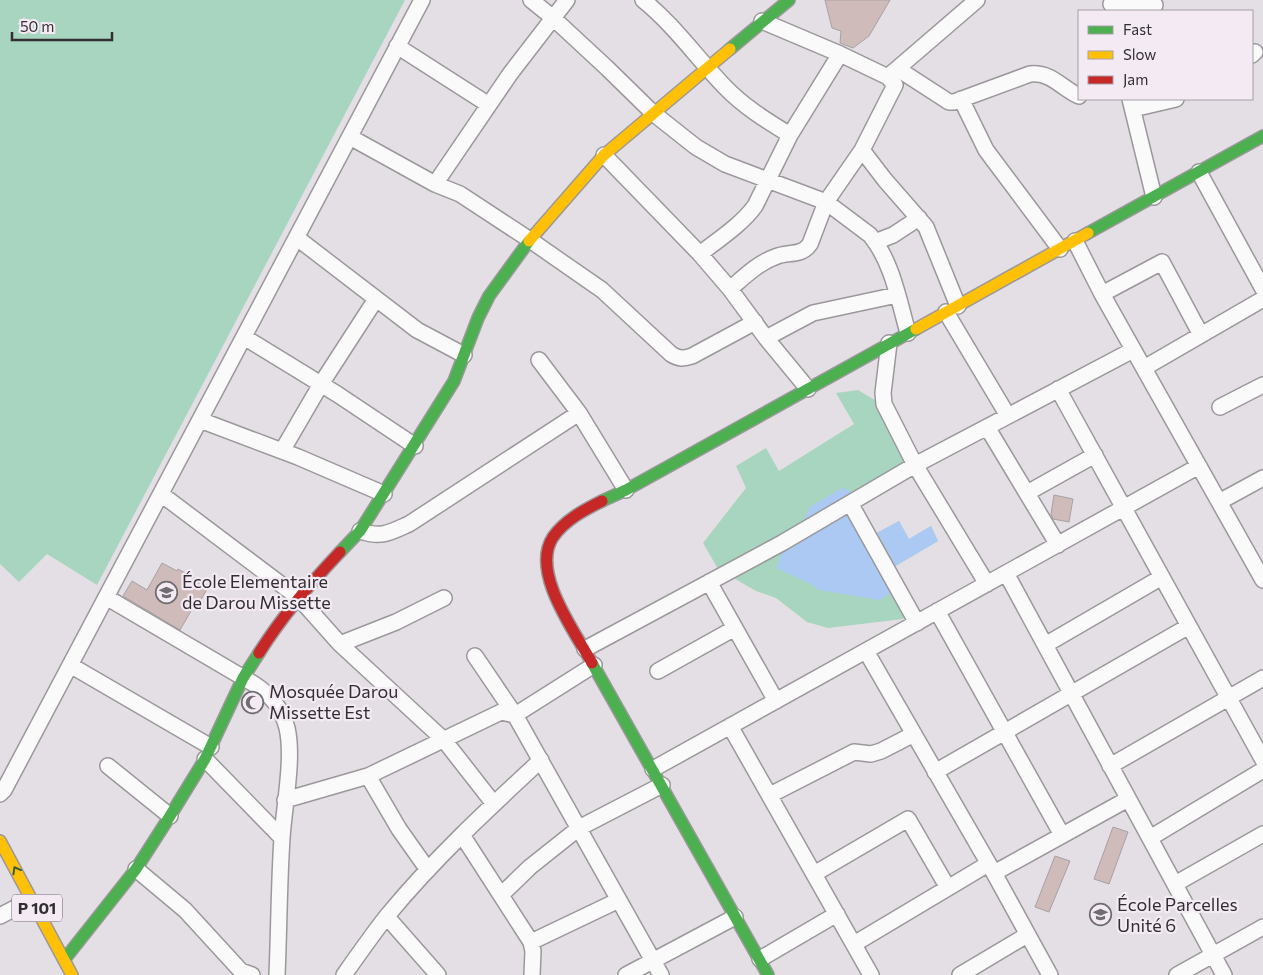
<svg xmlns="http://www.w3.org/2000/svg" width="1263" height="975" font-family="Commissioner,sans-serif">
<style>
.green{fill:#a8d5bf}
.water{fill:#abc9f3}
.building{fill:#d0bbbb;stroke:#a5a1a3}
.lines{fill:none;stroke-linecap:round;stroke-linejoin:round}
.street-casing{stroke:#9b989b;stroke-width:18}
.fast-casing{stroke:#9b989b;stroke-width:14}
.slow-casing{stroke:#9b989b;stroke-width:14}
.jam-casing{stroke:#9b989b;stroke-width:14}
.street{stroke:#fbfafb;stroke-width:15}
.fast{stroke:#4caf50;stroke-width:11}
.slow{stroke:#ffc107;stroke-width:11}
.jam{stroke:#c62828;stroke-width:11}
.oneway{stroke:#3b5c3c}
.labels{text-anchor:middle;stroke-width:4.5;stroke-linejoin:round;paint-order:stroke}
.shield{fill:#f3eaf3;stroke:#6c676c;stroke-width:1}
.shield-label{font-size:16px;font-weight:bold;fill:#322f32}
.poi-label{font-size:18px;fill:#322f32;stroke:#f3eaf3;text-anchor:start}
</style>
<rect width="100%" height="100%" fill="#e4dfe4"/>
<path class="green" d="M0,0H405L97,585L47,554L19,582L0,564Z
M858,390L878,402L914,474L854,506L870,537L899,521L909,539L931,526L938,541L892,568L913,610L903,619L828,628L807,622L776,598L756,591L718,569L703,543L746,488L736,466L766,448L779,471L854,424L836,393Z"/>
<path class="water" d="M842,488L850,491L854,506L869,537L899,521L909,539L931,526L938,541L892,568L898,580L888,595L879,600L819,590L809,583L776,568L782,554L799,531L810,507Z"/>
<path class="building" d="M825,0H890L869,36L853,48L840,43L841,31L832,28Z
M1054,495L1073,499L1069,522L1053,519L1051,514Z
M162,563L177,571L178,569L209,586L197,606L195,604L180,630L123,596L132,581L147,590Z
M250,693L261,701L258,713L244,710Z
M1113,827L1128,832L1109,884L1094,879Z
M1055,856L1070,861L1049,912L1035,907Z"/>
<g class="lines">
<defs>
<path id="street" d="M531,0L552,17L607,68L653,113L696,147L725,164L826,202L870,235C892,261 899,301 908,333
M643,0C674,25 697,58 725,87C743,106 767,121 790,135
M1111,4L1155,5
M397,46L489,105
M1252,55L1255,52
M898,69L949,102H954L1030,74C1052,72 1061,88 1079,96
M891,74L977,0
M961,99L986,150L1060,249
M1130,99L1154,197
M1133,109L1176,99
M350,137L435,184L460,194L530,240L602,290L671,354C679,359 683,359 692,356L755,322
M862,150L885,180L926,227L958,306
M604,155L700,254L730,289L766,338L808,389
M1199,172L1263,289
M435,184L510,74L567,0
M297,238L417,330L464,355
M1075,241L1102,294L1263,580
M875,242L893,235L919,218
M700,254C719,239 741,225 755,206L790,135L840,54
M730,289C744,277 758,263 775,257C788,251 801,257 810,244L826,202L862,150L895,85L888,77L840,54L762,21
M1102,294L1162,262L1201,335
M946,312L1008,416
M244,337L337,394L415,446
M766,338L813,313L897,295
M889,343L883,393L884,404L915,465L987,584
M539,360L579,413L626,490
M1144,368L1263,299
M1058,389L1263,760
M1220,407L1263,385
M200,420L298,457L384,494
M987,427L1058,545
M282,451L321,384L376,299
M1027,493L1095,455
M161,494L299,598L340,644L444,740L494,804
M1219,502L1263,478
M850,503L917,623
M360,531C382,538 389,533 409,524L579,413
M1006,573L1224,975
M709,582L776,701
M106,597L254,684C271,695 282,708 287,728C294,758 284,806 282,838C279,883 279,929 277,975
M937,611L1062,835
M340,644L396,622L444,598
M1045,645L1162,577
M585,649L782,543L915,465L1133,350
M866,651L994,873L1050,975
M475,656L515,715L661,975
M70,665L211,747
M658,671L735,628
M730,726L871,975
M205,759L282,838
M108,766L170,816
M1110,766L1263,678
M653,769L1199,466
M935,772L1189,626
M368,776L399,829L428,870
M0,794L4,790L422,0
M770,795L854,752L871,754L881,751L914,734
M285,800L368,776L501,712L515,715L594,665
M462,835L531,942L533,951L532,975
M1150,838L1263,770
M136,869L185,910L241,971L252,975
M994,873L1128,799
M814,874L908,819L948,888
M1175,884L1263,834
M501,895L530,867L579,828L662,785
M0,916L21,905
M387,917L438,975
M531,942L619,900
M854,944L988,864
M760,959L837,914
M344,975C358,955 372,935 387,916C433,860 487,810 541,760
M626,975L735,917
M960,975L1027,935
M1177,975L1263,927"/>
<path id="fast" d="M730,49L789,0
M1088,233L1263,136
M602,501L626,490L916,329
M340,552L360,531L454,381L478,318L489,296L529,241
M592,663L768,975
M64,960L136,869L170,816L205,759L243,678L259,653"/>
<path id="slow" d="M529,241L604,155L730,49
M916,329L1088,233
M0,841L72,975"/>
<path id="jam" d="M259,653C283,615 309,585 340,552
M592,663C575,632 530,572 553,537C565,520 584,510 602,501"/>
</defs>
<use href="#street" class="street-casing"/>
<use href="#fast" class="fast-casing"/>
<use href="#slow" class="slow-casing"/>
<use href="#jam" class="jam-casing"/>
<use href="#street" class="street"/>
<use href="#fast" class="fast"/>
<use href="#slow" class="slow"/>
<use href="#jam" class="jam"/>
</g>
<defs><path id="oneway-chevron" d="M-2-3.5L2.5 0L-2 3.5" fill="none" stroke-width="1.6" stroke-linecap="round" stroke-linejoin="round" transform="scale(1.25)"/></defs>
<use class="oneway" href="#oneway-chevron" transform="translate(16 870) rotate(-119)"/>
<defs>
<symbol id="school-ring" viewBox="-11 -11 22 22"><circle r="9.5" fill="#f3eaf3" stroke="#706d70" stroke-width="1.5"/><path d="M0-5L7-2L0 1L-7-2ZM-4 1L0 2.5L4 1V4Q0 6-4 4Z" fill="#706d70"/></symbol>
<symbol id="mosque-ring" viewBox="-11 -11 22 22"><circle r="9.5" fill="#f3eaf3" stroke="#706d70" stroke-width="1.5"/><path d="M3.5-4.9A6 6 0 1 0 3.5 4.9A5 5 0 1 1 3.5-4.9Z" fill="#706d70"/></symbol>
</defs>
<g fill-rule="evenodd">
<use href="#school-ring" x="154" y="580" width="25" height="25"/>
<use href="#mosque-ring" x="240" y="690" width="25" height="25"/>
<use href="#school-ring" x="1088" y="902" width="25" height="25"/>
</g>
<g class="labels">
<rect class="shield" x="12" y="894.5" width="50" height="27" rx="4"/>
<g class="shield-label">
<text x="37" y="914">P 101</text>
</g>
<g class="poi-label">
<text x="182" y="588">École Elementaire<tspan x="182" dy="21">de Darou Missette</tspan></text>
<text x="269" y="698">Mosquée Darou<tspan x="269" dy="21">Missette Est</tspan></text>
<text x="1117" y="911">École Parcelles<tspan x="1117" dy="21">Unité 6</tspan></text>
</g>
</g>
<rect x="1078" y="10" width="175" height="90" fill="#f3eaf3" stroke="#a69fa6"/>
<rect x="1088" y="26" width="25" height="8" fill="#4caf50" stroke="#a69fa6"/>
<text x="1123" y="35" font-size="15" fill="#322f32">Fast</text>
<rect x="1088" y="51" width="25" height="8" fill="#ffc107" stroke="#a69fa6"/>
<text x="1123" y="60" font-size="15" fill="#322f32">Slow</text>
<rect x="1088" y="76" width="25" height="8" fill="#c62828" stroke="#a69fa6"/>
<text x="1123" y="85" font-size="15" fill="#322f32">Jam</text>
<path d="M12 32v8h100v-8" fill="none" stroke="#322f32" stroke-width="2.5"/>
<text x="20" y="32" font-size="15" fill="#322f32" stroke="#f3eaf3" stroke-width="4" paint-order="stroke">50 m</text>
</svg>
